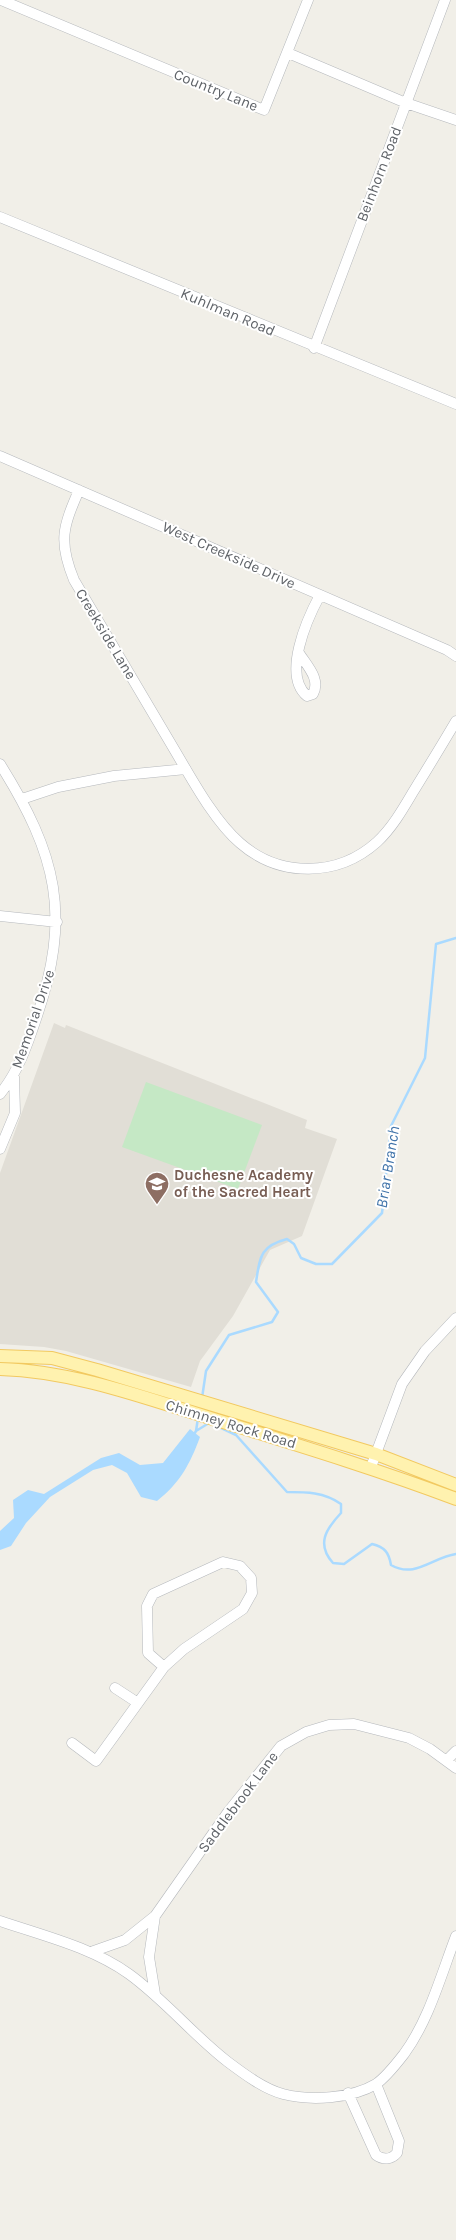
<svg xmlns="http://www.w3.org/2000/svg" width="456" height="2240" font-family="Karla,sans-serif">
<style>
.education{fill:#e1ded6}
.green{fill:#c5e8c5}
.water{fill:#aadaff}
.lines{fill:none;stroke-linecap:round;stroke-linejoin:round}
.stream{stroke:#aadaff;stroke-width:2.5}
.minor-casing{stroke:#b5b8bc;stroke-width:11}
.major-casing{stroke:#f2c960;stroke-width:14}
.minor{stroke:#fff;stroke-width:10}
.major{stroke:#fff2af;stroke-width:12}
.labels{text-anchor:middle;stroke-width:4;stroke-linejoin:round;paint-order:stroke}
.street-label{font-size:15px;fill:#5f6368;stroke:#fff}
.education-label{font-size:15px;font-weight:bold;fill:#785e54;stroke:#fff;text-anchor:start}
.water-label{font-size:16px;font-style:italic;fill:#4174aa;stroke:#fff}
</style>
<rect width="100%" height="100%" fill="#f1efe8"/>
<path class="education" d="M54,1023L65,1028L66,1025L307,1120L305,1128L337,1139L302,1236L270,1250L233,1316L200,1361L191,1387L66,1351L44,1347L0,1344V1173Z"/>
<path class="green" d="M146,1082L262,1125L238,1189L122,1147Z"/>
<path class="water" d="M190,1429L200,1437C190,1464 180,1483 157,1501L141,1497L127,1473L112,1465L93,1470L50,1497L26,1523L11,1546L0,1550V1531L14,1518L13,1500L28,1490L44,1494L101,1458L119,1453L140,1465L163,1463Z"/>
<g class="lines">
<path class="stream" d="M202,1398L206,1371L229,1335L272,1322L278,1312L256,1282C260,1257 260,1246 287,1239L294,1244L301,1258L316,1264H332L382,1213L391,1126L425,1058L436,944L456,938
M217,1426L236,1435L287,1492C306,1492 324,1492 341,1504V1513C326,1529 316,1544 333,1563L344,1564L372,1544C385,1547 389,1553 391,1565C415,1579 433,1557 456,1554
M196,1431L198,1418
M193,1436L196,1431L209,1423"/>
<defs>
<path id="minor" d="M1,0L264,110L308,0
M288,53L406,103L456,120
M0,217L456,404
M314,348L445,0
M0,456L447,650L456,656
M79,490C63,527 58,541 74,580C106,635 139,689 171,744C189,774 213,820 240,843C280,878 338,877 377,842C392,828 403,809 413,792C427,769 442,745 456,721
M299,653C307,666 321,679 313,694L307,696C282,675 307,619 320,595
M0,764C57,855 72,915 36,1019C27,1046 18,1072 0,1094
M22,799L58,787L114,776L186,769
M0,916L57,922
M0,1149L15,1113L14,1077
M371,1467L402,1384L425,1351L456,1318
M115,1688L138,1703
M72,1743L96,1761L164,1667L184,1649L243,1609L252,1593L251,1578L240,1566L223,1562L153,1594L147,1606L148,1653L164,1667
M447,1760L456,1751
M0,1921C44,1936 91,1947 129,1974C165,2000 193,2035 228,2062C244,2074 264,2089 283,2094C310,2101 351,2099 376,2084C385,2078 397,2063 404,2054C429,2020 441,1975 456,1936
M91,1952L125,1940L155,1916
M155,1994L149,1957L155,1916L228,1812L281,1746L306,1732L329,1725L354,1724L409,1738L430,1749L456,1768
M348,2093L376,2155C383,2160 391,2160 397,2153L399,2141L376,2084"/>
<path id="major" d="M0,1356L52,1358L97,1370L376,1454L456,1485
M0,1369C71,1371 140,1396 207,1417C291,1443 374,1468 456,1499"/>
</defs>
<use href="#minor" class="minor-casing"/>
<use href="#major" class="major-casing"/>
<use href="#minor" class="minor"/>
<use href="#major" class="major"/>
</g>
<defs>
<symbol id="school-pin" viewBox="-11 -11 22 30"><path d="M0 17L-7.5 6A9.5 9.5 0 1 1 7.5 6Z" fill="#8d6e63" stroke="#fff"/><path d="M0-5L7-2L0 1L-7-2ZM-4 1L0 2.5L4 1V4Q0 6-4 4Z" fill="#fff"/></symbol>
</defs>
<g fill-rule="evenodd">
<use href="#school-pin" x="143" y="1170" width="28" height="38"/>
</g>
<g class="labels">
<g class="street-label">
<text transform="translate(216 90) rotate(22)" y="5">Country Lane</text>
<text transform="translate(379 174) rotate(-69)" y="5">Beinhorn Road</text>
<text transform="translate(228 312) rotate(23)" y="5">Kuhlman Road</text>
<text transform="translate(229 555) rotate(24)" y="5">West Creekside Drive</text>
<text transform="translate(106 634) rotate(59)" y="5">Creekside Lane</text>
<text transform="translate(33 1019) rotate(-71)" y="5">Memorial Drive</text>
<text transform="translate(231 1424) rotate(17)" y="5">Chimney Rock Road</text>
<text transform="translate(238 1802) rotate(-53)" y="5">Saddlebrook Lane</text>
</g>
<g class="education-label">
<text x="174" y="1180">Duchesne Academy<tspan x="174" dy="17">of the Sacred Heart</tspan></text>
</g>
<g class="water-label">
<text transform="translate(387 1167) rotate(-81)" y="6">Briar Branch</text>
</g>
</g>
</svg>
